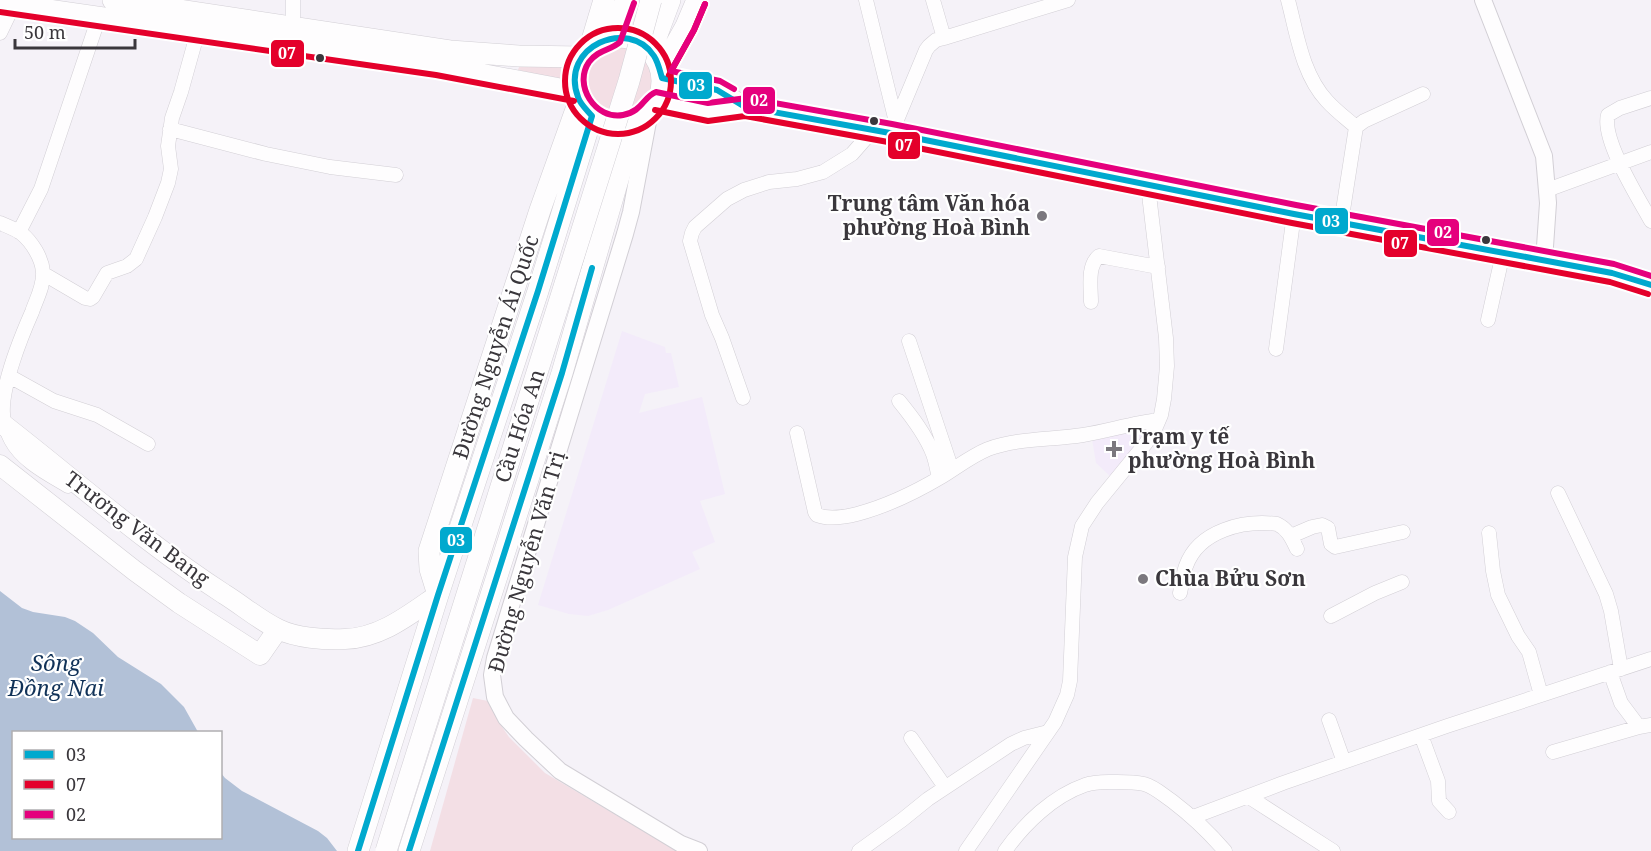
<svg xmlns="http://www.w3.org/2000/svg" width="1651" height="851" font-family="'Noto Serif',serif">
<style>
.built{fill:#f3ebfa}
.green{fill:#f3dfe5}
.water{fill:#b2c1d7}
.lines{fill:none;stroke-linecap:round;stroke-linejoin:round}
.minor-casing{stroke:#d2cfd5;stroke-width:15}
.tertiary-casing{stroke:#d2cfd5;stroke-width:18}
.secondary-casing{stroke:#d2cfd5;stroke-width:21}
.primary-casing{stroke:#d2cfd5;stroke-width:22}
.minor{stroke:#fefdfe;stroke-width:14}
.tertiary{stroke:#fefdfe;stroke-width:16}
.secondary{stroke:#fefdfe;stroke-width:20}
.primary{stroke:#fefdfe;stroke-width:21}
.primary-bridge-casing{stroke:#d2cfd5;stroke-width:22;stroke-linecap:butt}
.primary-bridge{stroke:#fefdfe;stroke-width:21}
.bus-1-casing{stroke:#fff;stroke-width:10}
.bus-2-casing{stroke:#fff;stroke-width:10}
.bus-3-casing{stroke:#fff;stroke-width:10}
.bus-1{stroke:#00a9ce;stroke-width:6}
.bus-2{stroke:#e4002b;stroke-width:6}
.bus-3{stroke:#e5007d;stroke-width:6}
.bus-dot{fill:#3a373c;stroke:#fff;stroke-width:2}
.poi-dot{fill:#7b787e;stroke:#fff;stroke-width:2}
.labels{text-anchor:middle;stroke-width:4.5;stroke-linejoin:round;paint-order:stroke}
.poi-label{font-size:21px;font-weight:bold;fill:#3a373c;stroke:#fff;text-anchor:start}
.street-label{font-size:21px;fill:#3a373c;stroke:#fff}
.water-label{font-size:22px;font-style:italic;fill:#113258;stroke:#fff}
.line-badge{stroke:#fff;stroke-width:2}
.badge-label{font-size:16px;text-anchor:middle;font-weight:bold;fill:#fff}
</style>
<rect width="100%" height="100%" fill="#f5f2f8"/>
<path class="built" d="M622,331L665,347L666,353H671L679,387L645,394L639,413L702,397L725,494L700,501L715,542L692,552L700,569L608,610L588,616L569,614L538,605Z
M1150,427L1111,477L1096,463L1092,439Z"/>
<path class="green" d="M585 80a34 34 0 1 1 68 0a34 34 0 1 1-68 0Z
M567,66L566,81L518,70L519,67Z
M670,88L717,101L705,102L669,95Z
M473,698L488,701L498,721L509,737L545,773L677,851H430Z"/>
<path class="water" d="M0,591L22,608L33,612L65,617L75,621L93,633L118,657L161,684L184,707L198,732H14V838H220L221,773L225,778L242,791L318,831L327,838L337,851H0Z"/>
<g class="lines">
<defs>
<path id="minor" d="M293,0V28
M866,0L896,122
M933,0L944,38
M1288,0C1297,34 1302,74 1327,101C1336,111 1347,119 1356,127L1341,223
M0,33L14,4
M1651,98L1620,108L1608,115C1601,139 1639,199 1651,221
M1356,127L1364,121L1423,94
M170,129L266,154L330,167L396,175
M890,133L896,122L926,50L929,46L936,40L944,38L1068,0
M1547,190L1651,152
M0,223C7,226 15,229 21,233C32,242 42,258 43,272C44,286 36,300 32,312C21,337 1,387 3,414C3,423 7,432 11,440C22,461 48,474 68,486
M19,232L41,189L99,17
M44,274L85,298L90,299L93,297L107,273L127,266L136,259L155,217L168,183L171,169L168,146L172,118L181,92L198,31
M1091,302C1091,287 1087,266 1099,256L1158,267
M1488,320L1503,253
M909,341L952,470
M1276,349L1294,214
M9,376L54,401L97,415L148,444
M743,398L722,338L712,315L690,241L692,233L695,227L727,199L744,190L769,182L797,179L823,172L852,154L873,130
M899,401C912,417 926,435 933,454C936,462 937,470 939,478
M797,433L815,512L817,515C829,520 845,517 857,514C887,506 914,493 941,477C956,468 971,456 988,449C1018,438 1051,440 1083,435C1108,431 1133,423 1159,420
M1558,493L1606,594L1611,611L1621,669
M1489,533L1493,571L1498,595L1518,636L1529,652L1541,695
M1291,536L1312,527L1322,525L1328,528L1331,544L1335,547L1403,532
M1180,593C1182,584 1183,574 1186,566C1199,530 1244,520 1277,524C1288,529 1292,539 1297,549
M1331,616L1375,593L1402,582
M1610,672L1621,703L1639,727L1651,725
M1329,720L1344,762
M1421,735L1438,781L1439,801L1449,812
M911,738L945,787
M1553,752L1639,727
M1249,797L1333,851
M1193,817L1283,783L1447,726L1651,659
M859,851L902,820L928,799L1011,744L1024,738L1048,732
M966,851L1055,722L1067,695L1070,681L1075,557L1082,526L1097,503L1146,443L1155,429L1161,415L1164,399L1167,366L1166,338L1148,186
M1005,851C1024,824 1053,796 1085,785C1095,781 1107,782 1117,782C1126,782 1135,782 1144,784C1155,787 1163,795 1172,801C1193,817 1207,830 1225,851"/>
<path id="tertiary" d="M1483,0L1544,156L1548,203L1544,261
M650,111L631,212L625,234L495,658L492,675L495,697L506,718L526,739L560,771L681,844L699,851"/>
<path id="secondary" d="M662,78L717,90L745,107
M657,101L708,112L745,107L890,133L1294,214L1612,273L1651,285
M0,422C75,480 145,543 224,594C242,605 259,620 278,629C296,638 324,640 345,639C381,638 410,614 438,595
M0,465L135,571L179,603L260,655L278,629"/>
<path id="primary" d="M113,0L450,51L519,56L581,57
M0,3L437,66L576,92
M613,37L626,0
M574 81a44 44 0 1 1 88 0a44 44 0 1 1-88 0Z
M590,47L604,0
M651,51L670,0
M661,71L686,26L697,0
M438,595L430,569L429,551L540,210L579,101
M358,851L438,595L538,291L592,116
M409,851L562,373L635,121"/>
</defs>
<use href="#minor" class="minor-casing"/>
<use href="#tertiary" class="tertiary-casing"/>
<use href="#secondary" class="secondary-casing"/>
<use href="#primary" class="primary-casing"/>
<use href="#minor" class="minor"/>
<use href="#tertiary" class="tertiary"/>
<use href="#secondary" class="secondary"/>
<use href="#primary" class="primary"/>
<defs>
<path id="primary-bridge" d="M386,851L629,81L651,0"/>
</defs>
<use href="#primary-bridge" class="primary-bridge-casing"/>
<use href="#primary-bridge" class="primary-bridge"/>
<defs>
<path id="bus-1" d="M358,851L438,595L538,291L592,116C587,110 580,104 578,97C559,46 629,17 654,56C658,62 660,71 662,78L717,90L745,107L890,133L1294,214L1612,273L1651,285
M409,851L562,373L592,268"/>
<path id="bus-2" d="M0,12L436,75L574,101
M565 81a53 53 0 1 1 106 0a53 53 0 1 1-106 0Z
M669,75L694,30L705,4
M655,110L708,121L745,116L888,142L1292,223L1610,282L1648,294"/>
<path id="bus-3" d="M634,3L620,42C610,51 599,49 589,62C573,85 595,120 623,115C643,111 643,97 656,92L708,103L747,98L892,124L1296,205L1614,264L1651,276
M705,4L694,30L671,71L720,81L734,89"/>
</defs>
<use href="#bus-1" class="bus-1-casing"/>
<use href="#bus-2" class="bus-2-casing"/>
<use href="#bus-3" class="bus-3-casing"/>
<use href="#bus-1" class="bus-1"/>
<use href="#bus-2" class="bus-2"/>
<use href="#bus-3" class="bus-3"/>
</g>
<g class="bus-dot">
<circle cx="320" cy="58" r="5"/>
<circle cx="874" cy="121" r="5"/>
<circle cx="1486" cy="240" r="5"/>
</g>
<g class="poi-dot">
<circle cx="1042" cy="216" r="6"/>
<path d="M1111 440h6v6h6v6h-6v6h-6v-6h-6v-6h6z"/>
<circle cx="1143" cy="579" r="6"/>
</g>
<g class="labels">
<g class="poi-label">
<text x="1030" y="211" text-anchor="end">Trung tâm Văn hóa<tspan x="1030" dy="24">phường Hoà Bình</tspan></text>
<text x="1128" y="444">Trạm y tế<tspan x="1128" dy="24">phường Hoà Bình</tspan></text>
<text x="1155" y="586">Chùa Bửu Sơn</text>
</g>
<g class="street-label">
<text transform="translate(496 347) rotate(-72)" y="7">Đường Nguyễn Ái Quốc</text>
<text transform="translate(520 426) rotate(-72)" y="7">Cầu Hóa An</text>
<text transform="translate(137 529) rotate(37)" y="7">Trương Văn Bang</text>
<text transform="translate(527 562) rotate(-74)" y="7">Đường Nguyễn Văn Trị</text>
</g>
<g class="water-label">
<text x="56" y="671">Sông<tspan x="56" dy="25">Đồng Nai</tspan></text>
</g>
</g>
<g class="line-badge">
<rect x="270" y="39" width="35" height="29" rx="6" fill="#e4002b"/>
<rect x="678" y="71" width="35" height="29" rx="6" fill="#00a9ce"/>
<rect x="742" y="86" width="34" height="29" rx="6" fill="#e5007d"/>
<rect x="887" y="131" width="34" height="29" rx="6" fill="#e4002b"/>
<rect x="1314" y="207" width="35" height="28" rx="6" fill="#00a9ce"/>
<rect x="1426" y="218" width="34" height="29" rx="6" fill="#e5007d"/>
<rect x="1383" y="229" width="35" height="29" rx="6" fill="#e4002b"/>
<rect x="439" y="526" width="34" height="28" rx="6" fill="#00a9ce"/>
</g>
<g class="badge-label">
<text x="287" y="59">07</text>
<text x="696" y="91">03</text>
<text x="759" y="106">02</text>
<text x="904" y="151">07</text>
<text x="1331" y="227">03</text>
<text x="1443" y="238">02</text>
<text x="1400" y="249">07</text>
<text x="456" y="546">03</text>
</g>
<rect x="12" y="731" width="210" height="108" fill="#ffffff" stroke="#b0afb1" stroke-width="1.5"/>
<rect x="24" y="750" width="30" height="9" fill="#00a9ce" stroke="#b0afb1" stroke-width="1.5"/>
<text x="66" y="761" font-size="18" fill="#3a373c">03</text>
<rect x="24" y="780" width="30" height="9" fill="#e4002b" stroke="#b0afb1" stroke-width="1.5"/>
<text x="66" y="791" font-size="18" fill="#3a373c">07</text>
<rect x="24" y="810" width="30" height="9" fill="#e5007d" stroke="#b0afb1" stroke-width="1.5"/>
<text x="66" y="821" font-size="18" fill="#3a373c">02</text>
<path d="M15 39v9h120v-9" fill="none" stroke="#3a373c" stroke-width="3"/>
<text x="24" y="39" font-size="18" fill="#3a373c" stroke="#ffffff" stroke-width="4.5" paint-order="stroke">50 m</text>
</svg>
